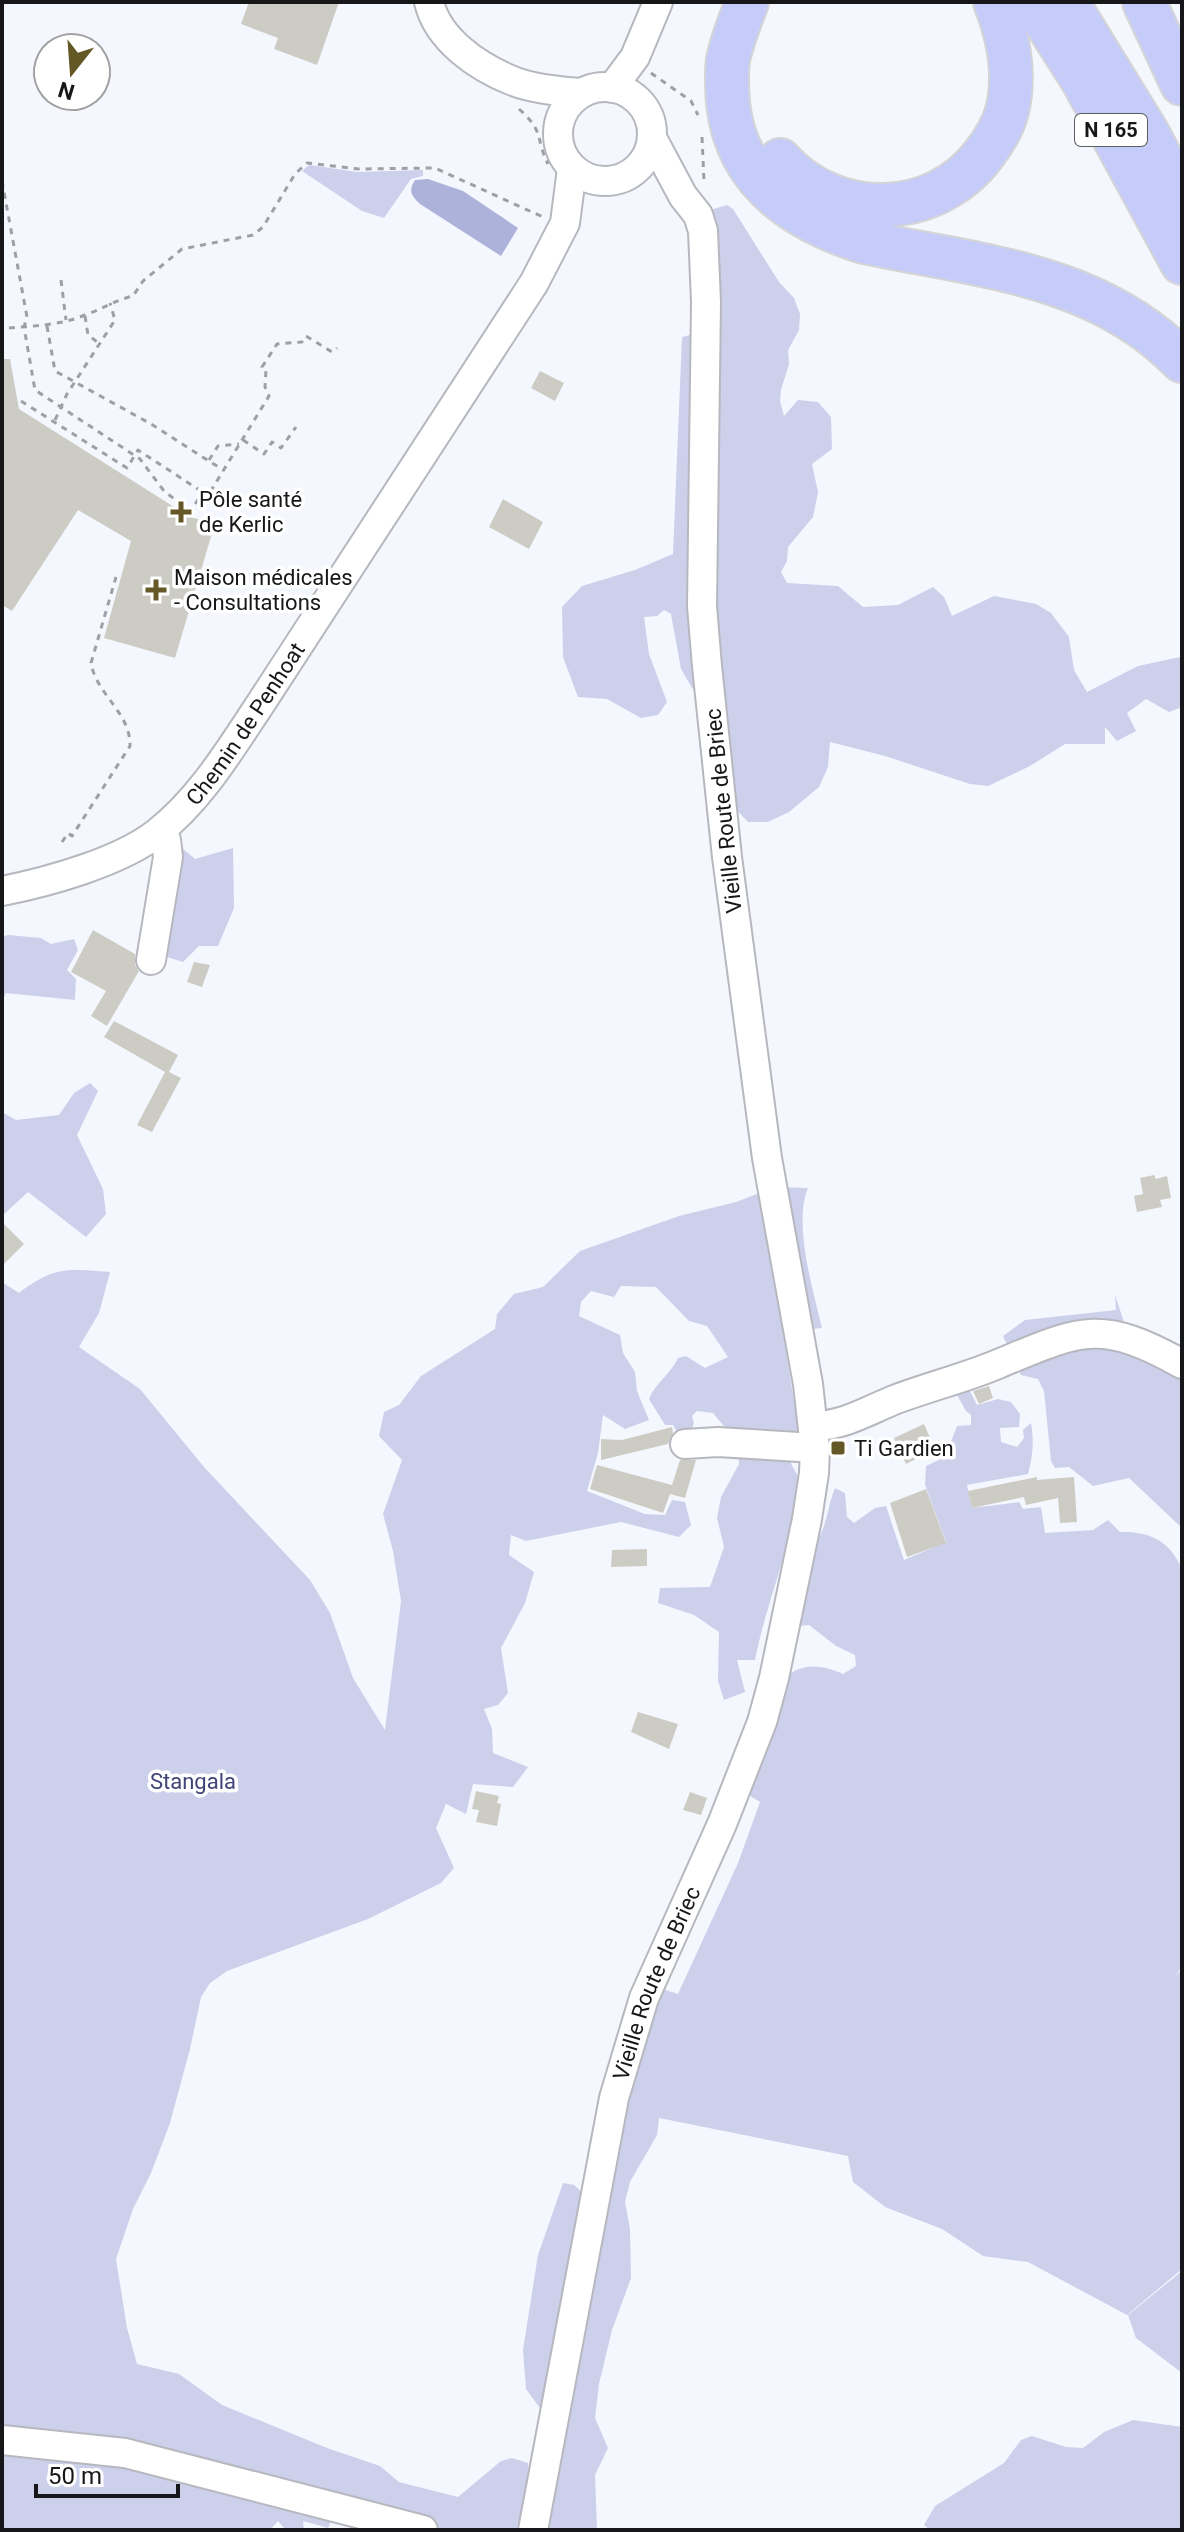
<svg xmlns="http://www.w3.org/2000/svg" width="1184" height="2532" font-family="Roboto,sans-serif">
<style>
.green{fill:#ccd0eb}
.water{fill:#adb2da}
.building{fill:#cdccc4}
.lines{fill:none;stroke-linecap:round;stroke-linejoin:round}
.minor-casing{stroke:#b7b8bf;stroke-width:32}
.highway-casing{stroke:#d5d5d6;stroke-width:46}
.path{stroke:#9ea0a6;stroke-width:3;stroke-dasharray:6 6;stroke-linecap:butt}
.minor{stroke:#fff;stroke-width:28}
.highway{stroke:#c6ccfa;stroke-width:42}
.poi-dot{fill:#645926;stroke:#fff;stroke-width:3}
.labels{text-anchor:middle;stroke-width:7;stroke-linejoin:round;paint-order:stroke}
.shield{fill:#fff;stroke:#5d5d5f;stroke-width:2}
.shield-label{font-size:20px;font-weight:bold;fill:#17171a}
.poi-label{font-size:22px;fill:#17171a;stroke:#fff;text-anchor:start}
.street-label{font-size:22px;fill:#17171a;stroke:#fff}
.park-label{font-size:22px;fill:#404377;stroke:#fff}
</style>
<rect width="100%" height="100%" fill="#f5f7ff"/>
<path class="green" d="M309,165L358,172L423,170V176L411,179L384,218L362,211L302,171Z
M727,205L733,209L779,282L794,298L800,314L799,330L788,350L789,364L781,390L780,401L784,416L798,400L818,402L831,417L832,449L812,464L818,492L813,517L788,547L787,561L781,572L787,583L838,586L863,607L898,605L933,587L944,597L952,616L994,596L1036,604L1051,613L1069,637L1074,670L1087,692L1138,666L1180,657L1182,707L1169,712L1146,699L1127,713L1136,731L1117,741L1105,727V744H1065L1030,766L988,786L970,784L885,756L830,742L828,767L819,787L789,812L768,822H748L731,804L717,717L692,688L681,669L671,614L664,610L657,616L644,617L649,654L667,702L658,715L641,718L607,699L578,697L563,657L562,607L582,586L635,570L673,554L682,337L713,329L710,210Z
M175,842L195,859L233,848L234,908L218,946H199L183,962L157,954Z
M8,935L41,938L51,944L74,939L78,950L67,970L76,979L75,1000L6,993L2,1001V937Z
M90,1083L98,1091L77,1135L103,1189L106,1214L86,1237L28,1192L2,1216V1112L16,1120L59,1115L74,1093Z
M775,1187L808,1188C793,1223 813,1290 822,1328L783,1332L799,1432L790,1436C790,1443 788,1454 790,1461C795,1474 800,1472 798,1490C791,1548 766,1603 755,1660H737L745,1692L724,1700L718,1681L719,1632L694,1615L658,1603L660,1588L710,1587L724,1547L717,1518L721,1497L739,1464L738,1443L713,1413L697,1411L692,1416L694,1423L691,1431L677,1432L673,1425H665L649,1399C655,1383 670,1375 678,1358L686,1356L705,1368L728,1357L707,1326L689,1321L656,1287L621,1286L614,1297L591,1291L581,1302L579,1316L620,1335L623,1353L635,1372L637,1391L649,1420L625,1429L603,1415L598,1453L587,1491L645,1514L665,1515L672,1500L685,1502L691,1525L679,1537L621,1522L526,1541L511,1535L509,1555L534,1572L525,1603L501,1648L508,1693L498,1705L484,1709L492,1729L493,1753L528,1767L513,1787L473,1784L466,1814L446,1804L436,1828L454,1868L441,1883L368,1919L227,1971L210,1983L201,1997L190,2049L170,2123L151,2173L133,2209L116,2259L127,2328L137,2364L179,2374L222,2405L327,2448L380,2466L399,2482L458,2497L501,2461L512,2458L528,2463L529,2479L559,2434L526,2389L523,2350L538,2255L563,2183L574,2185L598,2207L610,2150L659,1988L678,1994L738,1863L760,1802L747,1794L788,1675C807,1662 824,1666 843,1674L856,1666L855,1655L836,1646L809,1625L798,1626L812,1547C827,1531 827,1507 835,1488L845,1493L847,1517L854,1523L875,1508L886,1506L904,1560L946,1542L925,1485L926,1466L945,1457L957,1426L971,1425V1415L966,1411L956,1393L967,1385L977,1405L998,1399L1011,1402L1020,1414L1019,1427L1000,1428L1001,1442L1017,1447L1024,1438L1023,1430L1031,1423C1034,1442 1033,1456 1028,1474L967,1485L972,1508L1019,1502L1023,1509L1041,1507L1045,1533L1093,1530L1108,1520L1120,1532C1150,1531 1170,1541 1182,1569V1967L1174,1977L1182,1969V2269L1127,2315L1028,2262L983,2256L942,2229L885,2207L853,2182L848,2156L659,2118L657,2135L630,2182L625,2202L630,2229L631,2278L612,2330L599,2384L595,2418L608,2448L595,2475L597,2530H543L546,2514L522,2512L516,2530H447L374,2510L334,2514L328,2528L303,2521L304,2530H286L278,2521L270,2530H2V1282L19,1293C55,1266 66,1269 110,1272L99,1313L79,1347L140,1389L204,1467L310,1580L330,1613L353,1678L385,1730L401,1601L393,1551L383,1514L402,1460L379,1436L384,1412L399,1405L421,1376L495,1329L497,1314L514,1294L543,1287L580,1251L679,1216L736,1202Z
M1115,1295L1132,1346L1182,1369V1528L1129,1478L1093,1486L1069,1467L1055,1468L1051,1461L1044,1391L1038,1379L1021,1375L1003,1336L1025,1320L1116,1310Z
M1182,2271V2373L1136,2338L1128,2315Z
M1133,2420L1182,2427V2530H930L924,2525L935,2506L1004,2463L1021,2440L1032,2436L1066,2447L1083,2448L1104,2432Z"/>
<path class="water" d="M428,179L463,191L518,228L501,256L420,204C411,195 408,191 415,180Z"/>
<path class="building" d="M249,2H339L317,65L274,49L278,38L241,24Z
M2,359H10L19,409L190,517L215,523L175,658L104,638L131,541L78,510L12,611L2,605Z
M540,371L564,383L555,401L531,388Z
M503,499L543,522L529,549L489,527Z
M93,930L135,954V965L139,971L107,1026L91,1016L106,991L71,972Z
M194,962L210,965L202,987L187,982Z
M114,1021L178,1055L169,1072L181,1078L152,1132L137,1125L165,1072L104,1037Z
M1154,1175L1156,1179L1167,1176L1171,1198L1160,1200L1162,1207L1137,1212L1134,1196L1143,1194L1140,1178Z
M2,1222L24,1244L2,1266Z
M989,1386L993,1398L979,1404L973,1391Z
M924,1424L934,1447L927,1451L928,1453L906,1464L894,1438Z
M672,1427L673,1433L668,1444L601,1460V1439L622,1440Z
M680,1460H696L685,1498L670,1494L663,1513L590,1489L597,1465L672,1485Z
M1037,1477V1480L1074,1477L1077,1522L1060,1523L1058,1498L1026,1505L1024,1497L972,1508L968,1491Z
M926,1489L946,1543L907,1557L890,1503Z
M647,1549V1566L611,1567L612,1550Z
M638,1712L678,1724L669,1749L631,1732Z
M476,1791L499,1796L497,1803L501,1804L497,1826L476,1822L479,1810L472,1809Z
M690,1792L707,1798L701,1815L683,1810Z"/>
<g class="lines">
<defs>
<g id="minor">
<path d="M429,2C438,40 478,67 513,81C533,89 559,91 581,93"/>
<circle cx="605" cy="134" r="47"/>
<path d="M612,88L635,57L658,2"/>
<path id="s1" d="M2,891C48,882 120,862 157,833C200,800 231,748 261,703L534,283L565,223L572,169"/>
<path d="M151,960L168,857L166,840L158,833"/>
<path d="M813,1426C843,1426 867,1411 894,1400C928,1387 965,1378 998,1364C1080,1330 1100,1318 1182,1364"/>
<path d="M685,1444L718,1442L815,1448"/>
<path d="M2,2440L125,2453L423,2530"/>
<path id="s2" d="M533,2530L614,2098L644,1998L722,1824L762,1722L774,1678L807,1519L814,1473L815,1448L808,1384L767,1158L727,857L707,666L702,606L706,302L703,231L698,215L683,196L652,138"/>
</g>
<path id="highway" d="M747,2C740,21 732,40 728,60C726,74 727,89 728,103C736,181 794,220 864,242C977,266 1097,273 1182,361
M1033,2L1083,81L1182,263
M1067,2L1147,132L1182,198
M1144,2L1182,84
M780,160C834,221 934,221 984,154C994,141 1003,127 1007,111C1016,75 1008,35 995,2"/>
</defs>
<use href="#minor" class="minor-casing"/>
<use href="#highway" class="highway-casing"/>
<path class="path" d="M651,73L691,101L698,115
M519,109C545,132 535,138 548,164
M702,137L704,182
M2,181L27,317L24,327L35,390L140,459L164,491L190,511L200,497L205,500L212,489L269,396L265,387L266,370L262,367L277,344L302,342L306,336L332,352L337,348
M61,280L66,320
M85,316L88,335L100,344
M47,326L55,371L151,424L223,470
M9,328C34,326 62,325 85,315C102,309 116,300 133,296L143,281L182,249L253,235L263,227L295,174L307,163L359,169L435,168L543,217
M21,401L127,468L138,450L207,495
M55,420L67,394L115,320L110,303
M243,440L264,454L272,442L281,448L296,427
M209,460L218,446L239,444
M62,842L68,833L72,836L130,746C131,713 96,694 91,663L116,577"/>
<use href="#minor" class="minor"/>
<use href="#highway" class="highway"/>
</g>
<g class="poi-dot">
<path d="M177 500h8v8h8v8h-8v8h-8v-8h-8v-8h8z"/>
<path d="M152 578h8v8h8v8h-8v8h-8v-8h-8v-8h8z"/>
<rect x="830" y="1440" width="16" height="16" rx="4"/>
</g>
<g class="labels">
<rect class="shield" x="1075" y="114" width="72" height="32" rx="6"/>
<g class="shield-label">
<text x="1111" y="137">N 165</text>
</g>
<g class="poi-label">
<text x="199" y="507">Pôle santé<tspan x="199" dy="25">de Kerlic</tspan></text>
<text x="174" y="585">Maison médicales<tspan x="174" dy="25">- Consultations</tspan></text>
<text x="854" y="1456">Ti Gardien</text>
</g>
<g class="street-label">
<text dy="8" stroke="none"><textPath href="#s1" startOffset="308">Chemin de Penhoat</textPath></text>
<text transform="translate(723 811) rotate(-96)" y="8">Vieille Route de Briec</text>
<text dy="8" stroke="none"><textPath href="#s2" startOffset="562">Vieille Route de Briec</textPath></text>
</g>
<g class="park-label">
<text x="193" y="1789">Stangala</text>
</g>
</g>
<rect width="1184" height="2532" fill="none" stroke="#17171a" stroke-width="8"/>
<g transform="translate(72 72) rotate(197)"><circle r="38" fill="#ffffff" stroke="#a2a2a3" stroke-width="2"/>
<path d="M0-6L14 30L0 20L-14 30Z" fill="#645926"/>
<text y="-12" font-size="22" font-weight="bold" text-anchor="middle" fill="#17171a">N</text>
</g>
<path d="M36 2484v12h142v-12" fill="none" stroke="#17171a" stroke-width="4"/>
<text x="48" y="2484" font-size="24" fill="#17171a" stroke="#ffffff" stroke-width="6" paint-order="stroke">50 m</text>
</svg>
